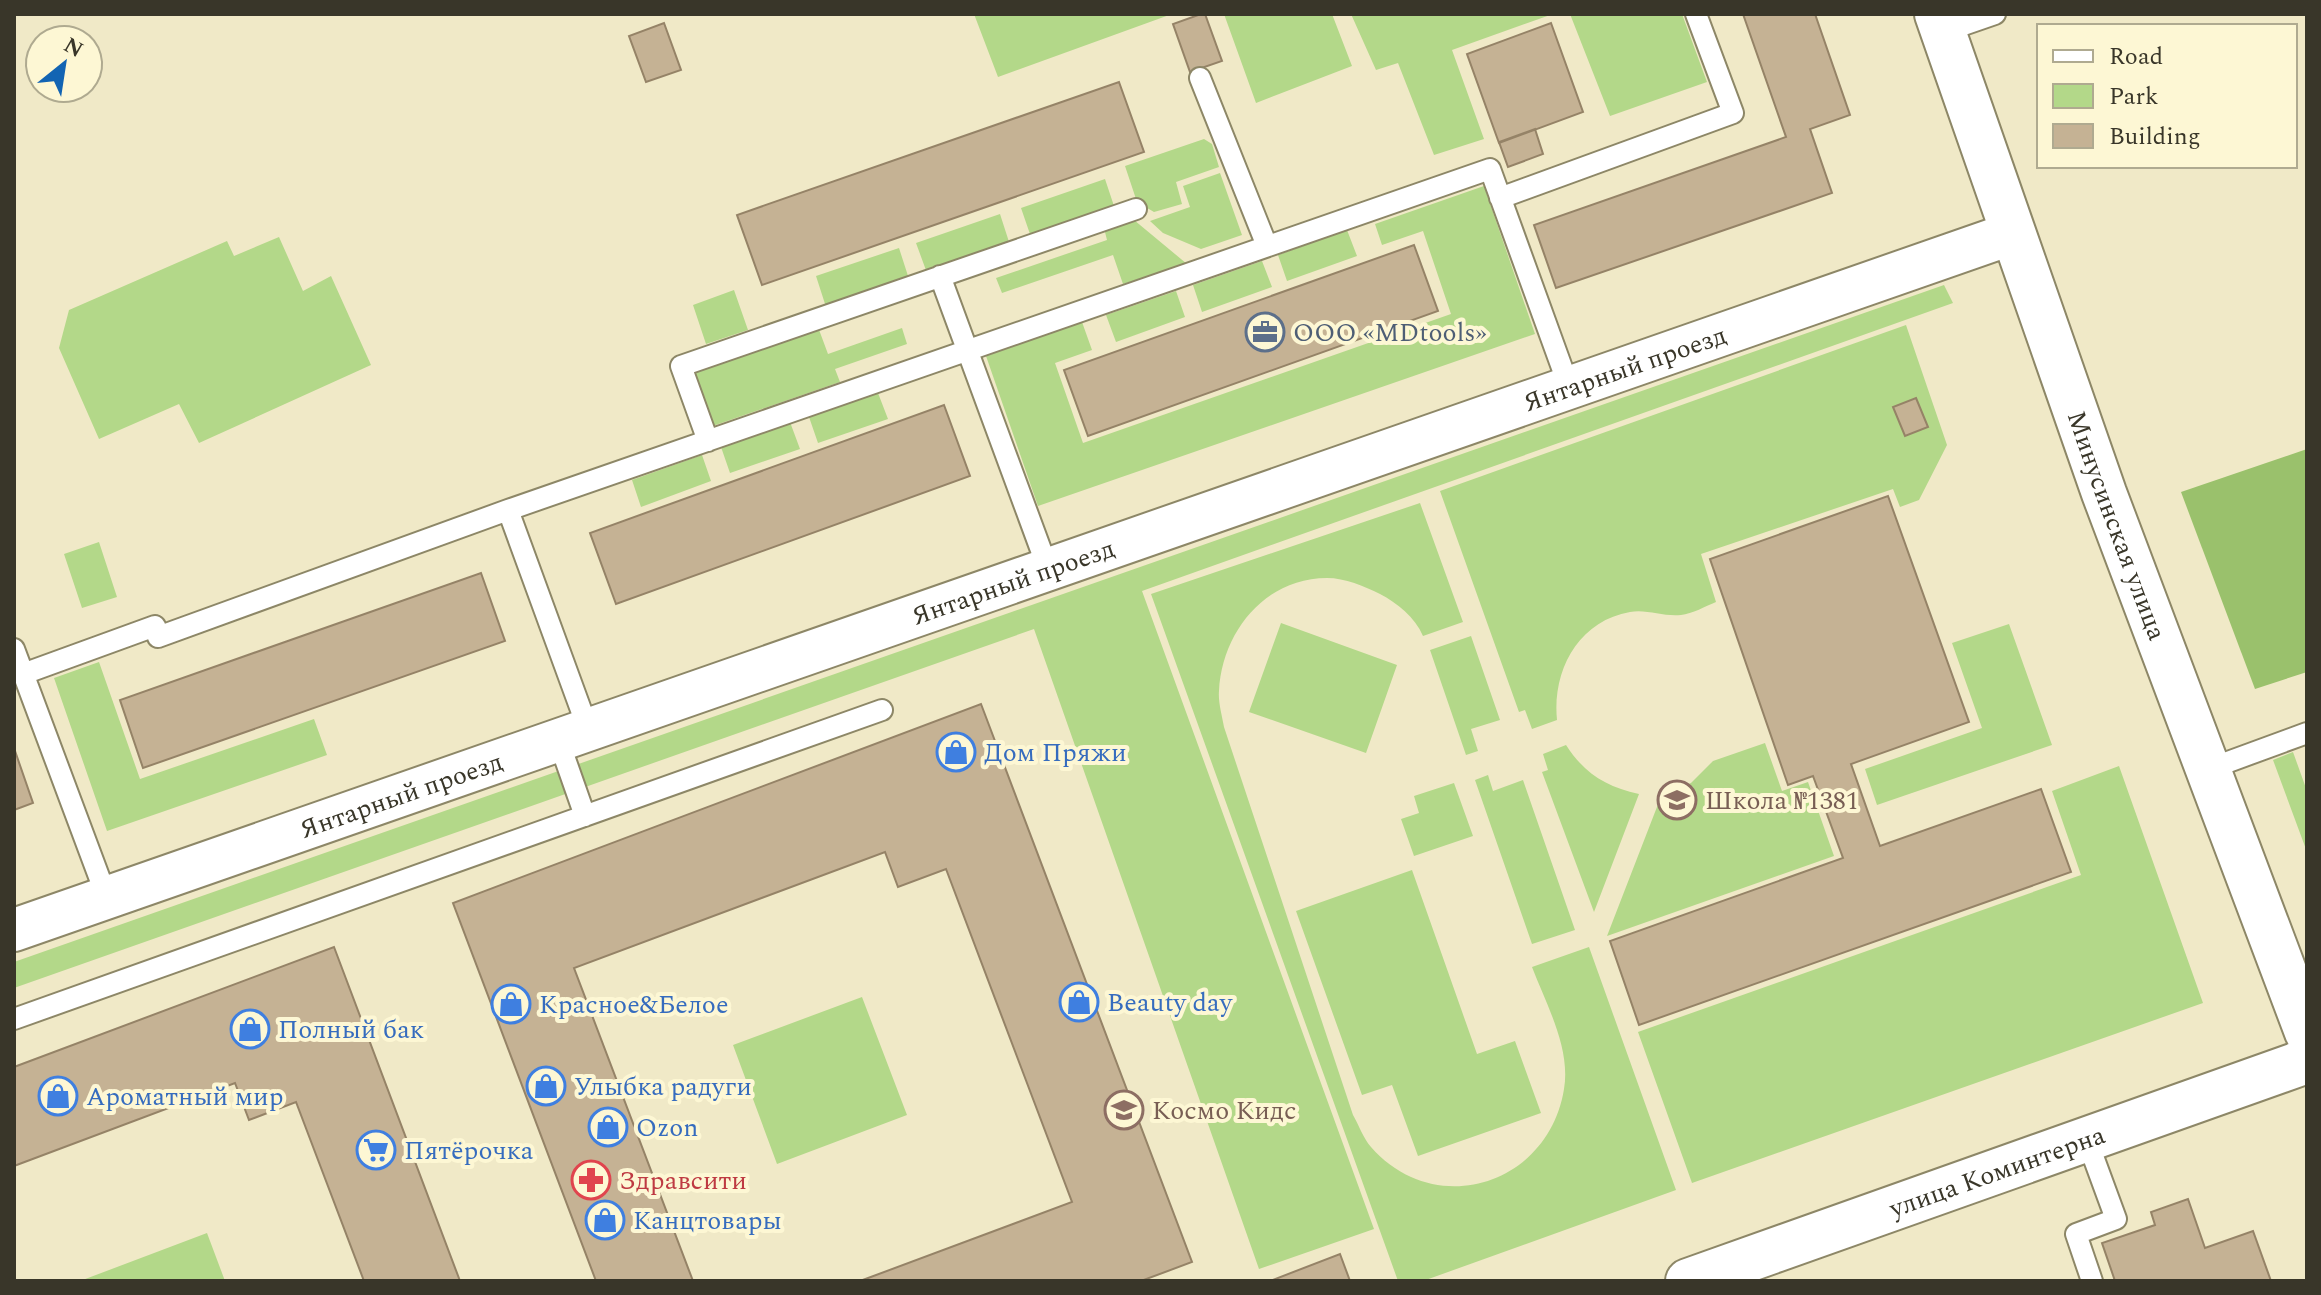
<svg xmlns="http://www.w3.org/2000/svg" width="2321" height="1295" font-family="Spectral,serif">
<style>
.green{fill:#b3d889}
.forest{fill:#9ac16c}
.building{fill:#c5b294;stroke:#958367;stroke-width:2}
.lines{fill:none;stroke-linecap:round;stroke-linejoin:round}
.lane-casing{stroke:#8d8767;stroke-width:24}
.street-casing{stroke:#8d8767;stroke-width:46}
.secondary-casing{stroke:#8d8767;stroke-width:48}
.lane{stroke:#fff;stroke-width:20}
.street{stroke:#fff;stroke-width:42}
.secondary{stroke:#fff;stroke-width:44}
.labels{text-anchor:middle;stroke-width:8;stroke-linejoin:round;paint-order:stroke}
.service-label{font-size:26px;fill:#4e5e75;stroke:#fdf7d4;text-anchor:start}
.street-label{font-size:26px;fill:#393629;stroke:#fdf7d4}
.shop-label{font-size:26px;fill:#366cbe;stroke:#fdf7d4;text-anchor:start}
.education-label{font-size:26px;fill:#785e54;stroke:#fdf7d4;text-anchor:start}
.health-label{font-size:26px;fill:#be3a42;stroke:#fdf7d4;text-anchor:start}
</style>
<rect width="100%" height="100%" fill="#f0e9c7"/>
<path class="green" d="M974,14H1172L998,77Z
M1224,14H1332L1352,66L1256,103Z
M1351,14H1553L1452,50L1484,139L1434,155L1398,63L1376,70Z
M1570,14H1682L1707,82L1610,116Z
M1204,139L1212,144L1219,167L1176,182L1182,204L1154,212L1137,202L1125,166Z
M1220,173L1242,235L1201,249L1163,233L1150,221L1190,207L1183,186Z
M1105,179L1115,209L1031,237L1021,208Z
M1484,186L1535,334L1038,506L986,356L1082,322L1092,350L1055,363L1083,443L1451,314L1423,231L1382,245L1375,224Z
M1000,214L1010,245L927,273L916,243Z
M1134,220L1187,264L1123,284L1113,255L1002,293L996,278L1107,240L1104,228Z
M1347,230L1357,256L1287,281L1278,255Z
M279,237L303,291L331,276L371,365L199,443L179,404L99,439L59,348L69,310L227,241L234,256Z
M899,248L909,279L826,307L816,276Z
M1262,261L1272,287L1202,312L1193,285Z
M1944,285L1953,303L1142,591L1374,1229L1259,1269L1034,629L14,988V962Z
M734,290L748,330L706,344L693,305Z
M1176,291L1185,317L1116,342L1106,315Z
M1906,325L1947,445L1919,500L1900,507L1893,489L1701,554L1716,602C1706,606 1692,614 1681,615C1664,617 1647,609 1630,612C1578,621 1552,671 1557,720L1532,729L1525,710L1519,712L1440,491Z
M818,327L828,354L902,328L907,344L835,369L840,382L704,429L684,375Z
M878,393L888,419L818,443L809,417Z
M790,422L800,449L730,473L721,447Z
M702,455L711,481L641,507L632,480Z
M1420,503L1463,622L1423,636C1415,617 1397,603 1380,594C1364,586 1345,578 1327,578C1265,578 1222,632 1219,691C1218,702 1222,715 1224,727L1353,1115C1359,1125 1363,1138 1371,1147C1436,1221 1549,1184 1564,1089C1571,1048 1546,1004 1532,967L1589,947L1676,1190L1423,1281H1398L1151,594Z
M99,542L117,597L82,608L64,554Z
M1281,623L1397,665L1366,753L1249,712Z
M2009,624L2052,745L1877,805L1865,769L1982,728L1952,643Z
M1471,636L1500,720L1471,729L1478,751L1466,755L1430,650Z
M99,662L140,779L314,719L327,755L107,831L54,678Z
M1765,743L1782,791L1808,782L1834,856L1607,936L1662,794L1691,783L1713,761Z
M1566,745C1584,773 1606,787 1639,794L1594,912L1542,772L1548,770L1543,754Z
M2293,752L2307,791V852L2273,760Z
M2119,766L2203,1003L1692,1183L1638,1032L2081,875L2052,791Z
M1488,775L1493,791L1523,780L1575,930L1532,944L1475,780Z
M1454,783L1473,836L1414,856L1401,819L1419,813L1414,796Z
M1412,870L1477,1054L1515,1041L1541,1113L1418,1156L1392,1085L1362,1095L1296,911Z
M862,997L907,1115L777,1164L733,1045Z
M207,1233L225,1281H80Z"/>
<path class="forest" d="M2307,449V672L2255,689L2181,492Z"/>
<path class="building" d="M1201,14H1205L1222,61L1190,72L1173,24Z
M1743,14H1815L1850,115L1810,129L1832,193L1556,288L1534,225L1786,137Z
M664,23L681,70L646,82L629,36Z
M1551,23L1583,112L1499,143L1467,54Z
M1119,82L1144,152L762,285L737,215Z
M1535,129L1543,154L1508,167L1499,142Z
M1414,245L1438,311L1088,436L1064,370Z
M1916,398L1928,427L1905,436L1893,407Z
M944,405L970,476L616,604L590,533Z
M1888,496L1969,722L1851,764L1880,846L2041,789L2071,872L1639,1025L1610,941L1843,858L1813,776L1788,785L1710,559Z
M481,573L505,641L143,768L120,700Z
M981,704L1192,1262L1141,1281H860L1072,1202L946,869L898,887L885,852L574,968L693,1281H596L453,903Z
M14,748L33,803L14,810Z
M334,947L460,1281H364L296,1102L249,1120L235,1083L14,1166V1067Z
M2188,1199L2205,1248L2253,1231L2271,1281H2115L2102,1243L2155,1225L2151,1212Z
M1340,1254L1350,1281H1270Z"/>
<g class="lines">
<defs>
<path id="lane" d="M1943,32L1995,14
M1200,78L1267,246
M1500,198L1733,113L1696,14
M940,276L1048,569
M708,441L681,366L1136,209
M508,510L588,729
M14,649L107,898
M23,674L155,626L158,637L508,510L1490,169L1569,387
M558,739L585,816
M2209,769L2307,733
M14,1019L882,710
M2087,1140L2116,1219L2076,1234L2092,1281"/>
<g id="street">
<path id="s1" d="M14,930L2013,233"/>
</g>
<g id="secondary">
<path id="s2" d="M1937,14L2104,493L2307,1032"/>
<path id="s3" d="M1688,1281L2307,1061"/>
</g>
</defs>
<use href="#lane" class="lane-casing"/>
<use href="#street" class="street-casing"/>
<use href="#secondary" class="secondary-casing"/>
<use href="#lane" class="lane"/>
<use href="#street" class="street"/>
<use href="#secondary" class="secondary"/>
</g>
<defs>
<symbol id="office-ring" viewBox="-11 -11 22 22"><circle r="9.5" fill="#fdf7d4" stroke="#5c6f8a" stroke-width="1.5"/><path d="M-6-3h4V-5.5h4V-3h4V5H-6ZM-1-4.5V-3h2v-1.5ZM-6 0V1H6V0Z" fill="#5c6f8a"/></symbol>
<symbol id="shop-ring" viewBox="-11 -11 22 22"><circle r="9.5" fill="#fdf7d4" stroke="#3f7fe0" stroke-width="1.5"/><path d="M-5-2.5h2.3a2.7 3.5 0 0 1 5.4 0H5L5.5 6h-11ZM-1.5-2.5h3a1.5 2.3 0 0 0-3 0Z" fill="#3f7fe0"/></symbol>
<symbol id="school-ring" viewBox="-11 -11 22 22"><circle r="9.5" fill="#fdf7d4" stroke="#8d6e63" stroke-width="1.5"/><path d="M0-5L7-2L0 1L-7-2ZM-4 1L0 2.5L4 1V4Q0 6-4 4Z" fill="#8d6e63"/></symbol>
<symbol id="supermarket-ring" viewBox="-11 -11 22 22"><circle r="9.5" fill="#fdf7d4" stroke="#3f7fe0" stroke-width="1.5"/><path d="M-6-5.5h2.5l.6 2H6L4.5 2H-2.5L-4.4-4H-6ZM-1.5 3.2a1.3 1.3 0 1 0 .1 0ZM3 3.2a1.3 1.3 0 1 0 .1 0Z" fill="#3f7fe0"/></symbol>
<symbol id="pharmacy-ring" viewBox="-11 -11 22 22"><circle r="9.5" fill="#fdf7d4" stroke="#e0444e" stroke-width="1.5"/><path d="M-2-6h4v4h4v4h-4v4h-4v-4h-4v-4h4Z" fill="#e0444e"/></symbol>
</defs>
<g fill-rule="evenodd">
<use href="#office-ring" x="1243" y="310" width="44" height="44"/>
<use href="#shop-ring" x="934" y="730" width="44" height="44"/>
<use href="#school-ring" x="1655" y="778" width="44" height="44"/>
<use href="#shop-ring" x="1057" y="980" width="44" height="44"/>
<use href="#shop-ring" x="489" y="982" width="44" height="44"/>
<use href="#shop-ring" x="228" y="1007" width="44" height="44"/>
<use href="#shop-ring" x="524" y="1064" width="44" height="44"/>
<use href="#shop-ring" x="36" y="1074" width="44" height="44"/>
<use href="#school-ring" x="1102" y="1088" width="44" height="44"/>
<use href="#shop-ring" x="586" y="1105" width="44" height="44"/>
<use href="#supermarket-ring" x="354" y="1128" width="44" height="44"/>
<use href="#pharmacy-ring" x="569" y="1158" width="44" height="44"/>
<use href="#shop-ring" x="583" y="1198" width="44" height="44"/>
</g>
<g class="labels">
<g class="service-label">
<text x="1293" y="341">ООО «MDtools»</text>
</g>
<g class="street-label">
<text dy="9" stroke="none"><textPath href="#s1" startOffset="1706">Янтарный проезд</textPath></text>
<text dy="9" stroke="none"><textPath href="#s2" startOffset="542">Минусинская улица</textPath></text>
<text dy="9" stroke="none"><textPath href="#s1" startOffset="1058">Янтарный проезд</textPath></text>
<text dy="9" stroke="none"><textPath href="#s1" startOffset="410">Янтарный проезд</textPath></text>
<text dy="9" stroke="none"><textPath href="#s3" startOffset="328">улица Коминтерна</textPath></text>
</g>
<g class="shop-label">
<text x="984" y="761">Дом Пряжи</text>
<text x="1107" y="1011">Beauty day</text>
<text x="539" y="1013">Красное&amp;Белое</text>
<text x="278" y="1038">Полный бак</text>
<text x="574" y="1095">Улыбка радуги</text>
<text x="86" y="1105">Ароматный мир</text>
<text x="636" y="1136">Ozon</text>
<text x="404" y="1159">Пятёрочка</text>
<text x="633" y="1229">Канцтовары</text>
</g>
<g class="education-label">
<text x="1705" y="809">Школа №1381</text>
<text x="1152" y="1119">Космо Кидс</text>
</g>
<g class="health-label">
<text x="619" y="1189">Здравсити</text>
</g>
</g>
<rect width="2321" height="1295" fill="none" stroke="#393629" stroke-width="32"/>
<rect x="2037" y="24" width="260" height="144" fill="#fdf7d4" stroke="#afaa90" stroke-width="2"/>
<rect x="2053" y="50" width="40" height="12" fill="#ffffff" stroke="#afaa90" stroke-width="2"/>
<text x="2109" y="64" font-size="24" fill="#393629">Road</text>
<rect x="2053" y="84" width="40" height="24" fill="#b3d889" stroke="#afaa90" stroke-width="2"/>
<text x="2109" y="104" font-size="24" fill="#393629">Park</text>
<rect x="2053" y="124" width="40" height="24" fill="#c5b294" stroke="#afaa90" stroke-width="2"/>
<text x="2109" y="144" font-size="24" fill="#393629">Building</text>
<g transform="translate(64 64) rotate(30)"><circle r="38" fill="#fdf7d4" stroke="#afaa90" stroke-width="2"/>
<path d="M0-6L14 30L0 20L-14 30Z" fill="#1264b3"/>
<text y="-12" font-size="22" font-weight="bold" text-anchor="middle" fill="#393629">N</text>
</g>
</svg>
